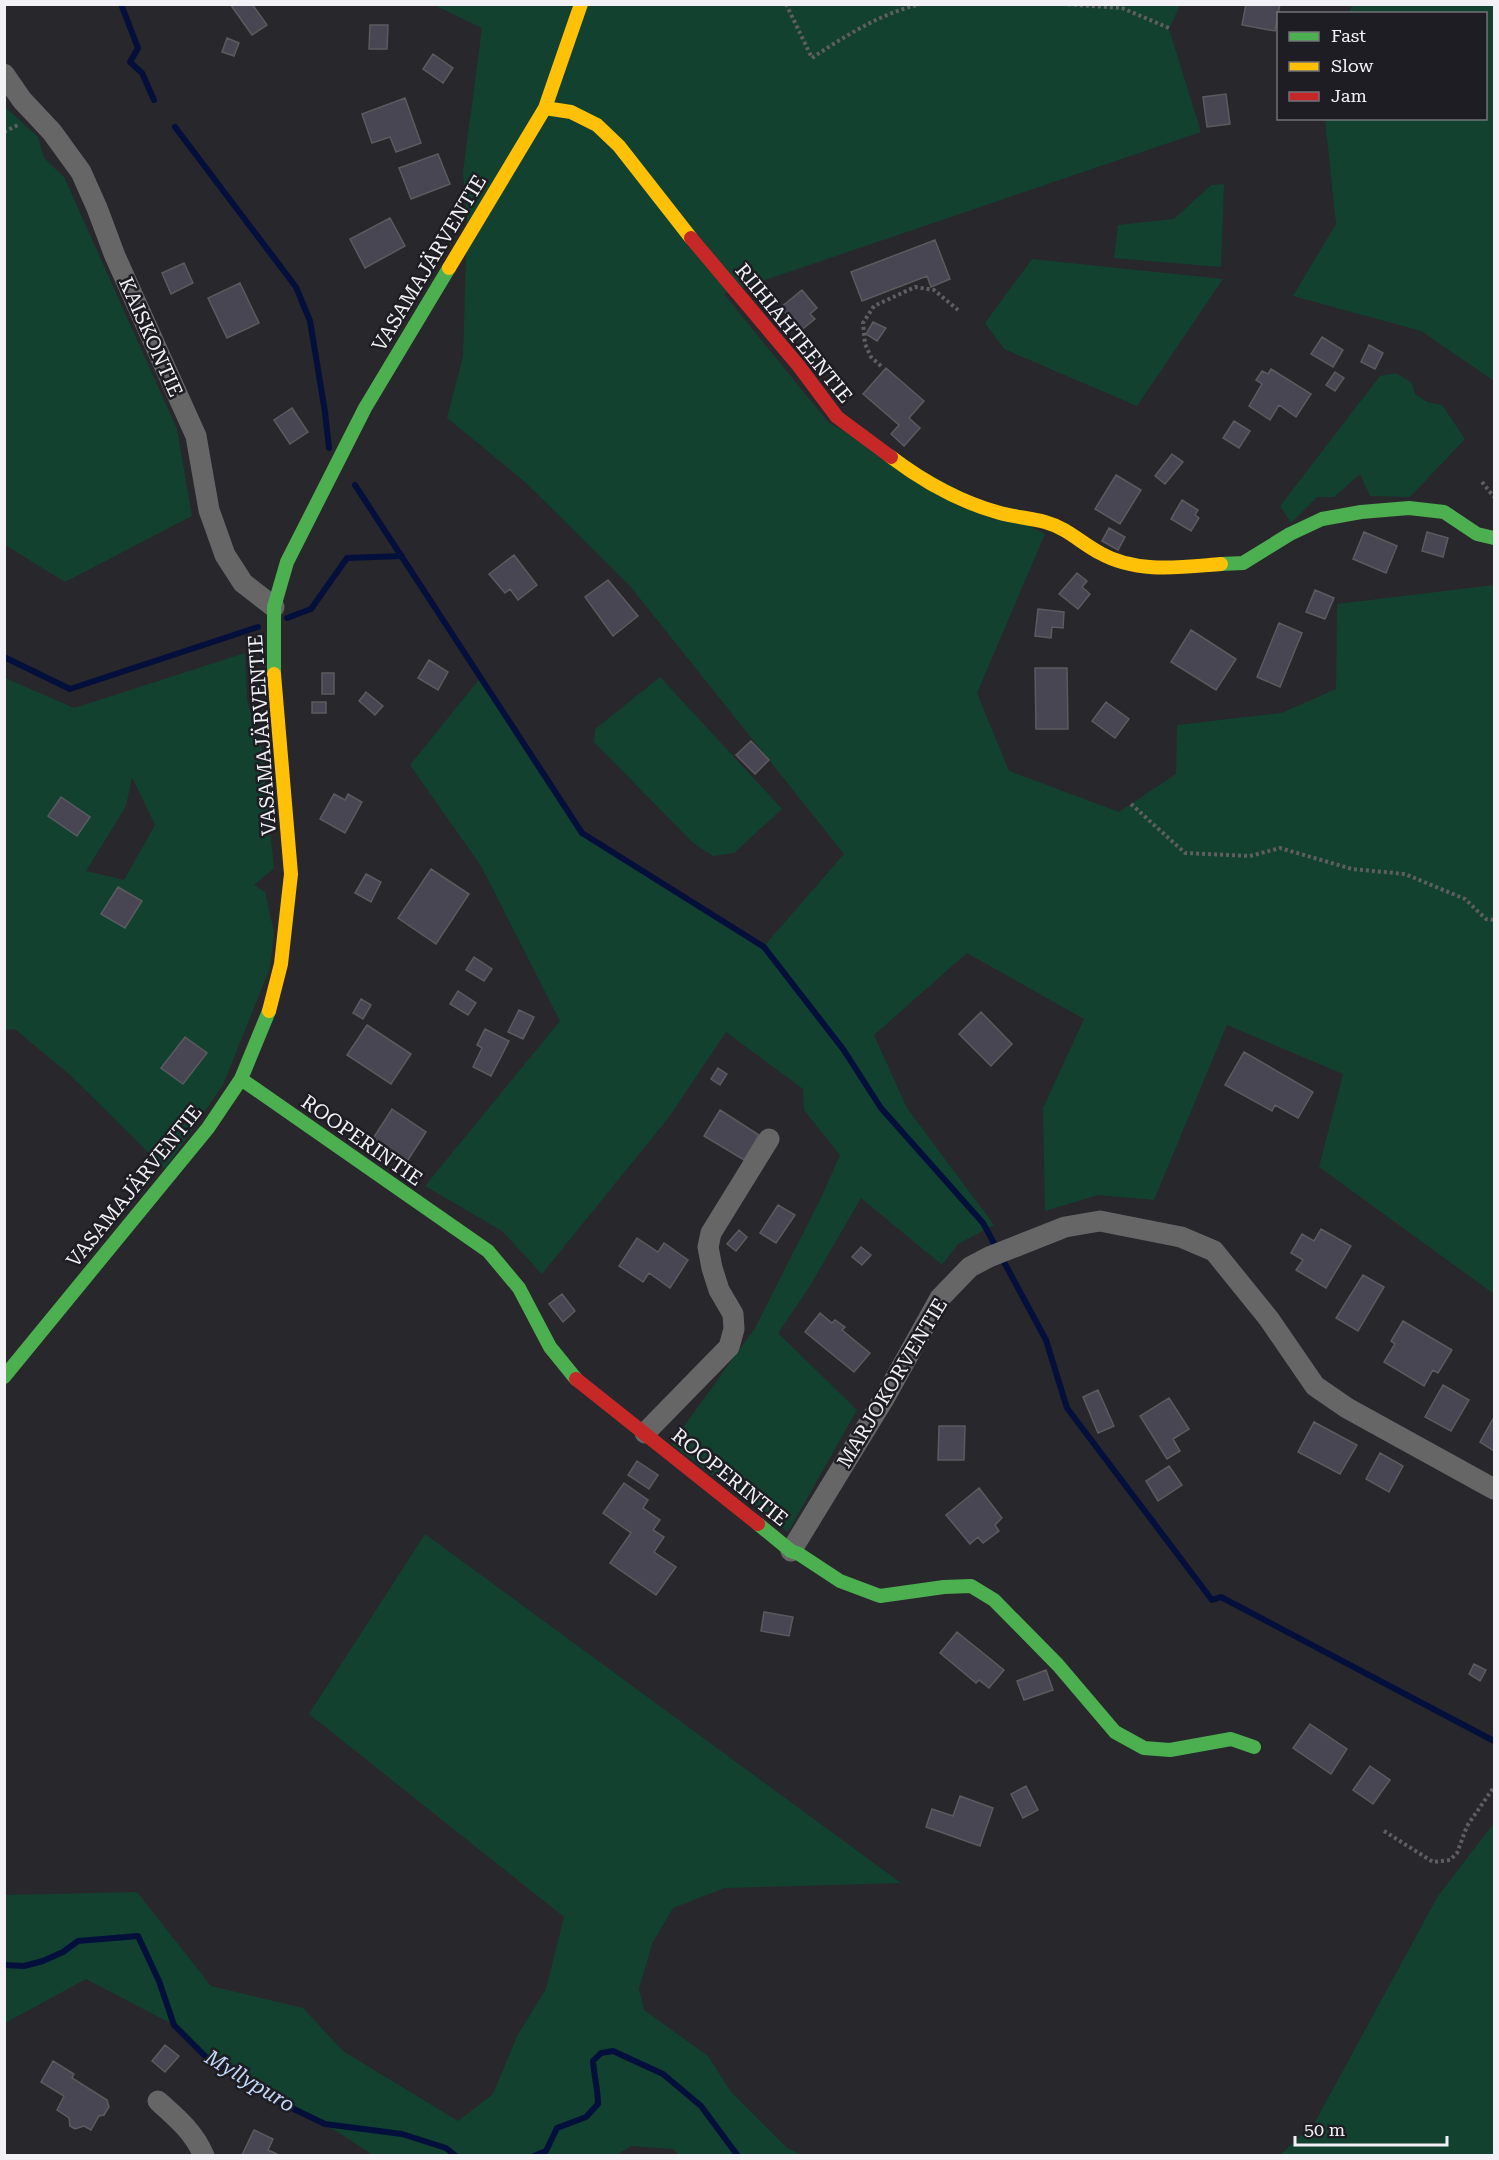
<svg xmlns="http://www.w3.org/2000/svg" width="1499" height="2160" font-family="'Roboto Serif',serif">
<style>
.green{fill:#124130;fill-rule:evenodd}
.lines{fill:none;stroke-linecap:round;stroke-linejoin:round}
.stream{stroke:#04103b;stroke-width:6}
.building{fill:#484653;stroke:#5b5b5f;stroke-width:1.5}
.path{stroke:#5f5e61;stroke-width:4;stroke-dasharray:3 3;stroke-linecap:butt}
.street{stroke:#676667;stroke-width:21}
.fast{stroke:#4caf50;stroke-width:14}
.slow{stroke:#ffc107;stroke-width:14}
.jam{stroke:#c62828;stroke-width:14}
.labels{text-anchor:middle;stroke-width:5;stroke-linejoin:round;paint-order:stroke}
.street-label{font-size:20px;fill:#f2f2f6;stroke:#1e1d24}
.water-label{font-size:21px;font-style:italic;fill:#c4d8f8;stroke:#1e1d24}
</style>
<rect width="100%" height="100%" fill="#28272c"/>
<path class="green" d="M434,5H1180L1169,29L1201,132L724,294L829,423L1045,534L977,693L1009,771L1119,812L1176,774L1177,725L1281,713L1336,689L1337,604L1494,585V1294L1319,1167L1343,1074L1227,1025L1154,1200L1098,1195L1045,1211L1043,1108L1084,1019L967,953L874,1035L907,1108L994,1225L958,1244L942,1265L861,1198L810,1286L778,1333L857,1410L788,1532L671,1444L755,1328L821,1198L840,1155L804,1110L803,1089L726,1032L669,1117L542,1274L502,1231L425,1186L560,1021L481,866L410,765L481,677L582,833L764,946L844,854L630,586L524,481L447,418L463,356L467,222L463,172L482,28Z
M1352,5H1494V381L1421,331L1293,296L1336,224L1325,119L1486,118V14L1349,13Z
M4,106L38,137L44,158L64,177L177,429L192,516L65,582L5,545Z
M1224,184L1221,267L1114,258L1118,225L1174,219L1211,185Z
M1032,259L1223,279L1137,406L1004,349L985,323Z
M1396,373L1412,383L1415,394L1427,402L1442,405L1465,439L1410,497L1370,496L1360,474L1334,497H1317L1291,523L1280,506L1380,376Z
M245,653L247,700L262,749L274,868L254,885L265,892L274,932L270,968L223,1085L165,1169L70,1075L15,1029L5,1030V678L74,708ZM132,777L155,825L124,880L86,871L126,806Z
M660,677L782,809L734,853L713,856L692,842L594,742L595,729Z
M425,1534L901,1883L725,1888L673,1908L652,1944L639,1989L644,2010L708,2056L731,2092L787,2148L802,2155H679L673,2149L631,2146L615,2156L373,2155L325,2124L273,2099L210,2061L174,2025L86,1979L5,2023V1895L137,1892L211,1986L303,2008L343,2051L458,2121L493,2094L517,2036L546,1989L564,1917L309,1714Z
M1494,1823V2155H1280L1315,2122L1438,1896Z"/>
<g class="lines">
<path class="stream" d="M121,4L138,48L130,62L142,73L154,100
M175,127L296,287L310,321L325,412L329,448
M355,485L582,833L764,947L843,1049L881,1108L983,1223L1046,1340L1067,1408L1212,1600L1221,1597L1494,1741
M287,618L311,609L347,558L402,556
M4,657L70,689L258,627
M4,1965L24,1966L43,1961L63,1952L78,1941L138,1936L159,1981L174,2025L210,2061L273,2099L325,2124L402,2134L446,2148L456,2156
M534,2156L546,2151L557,2128L586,2117L598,2104C598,2089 594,2076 593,2061L601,2053L613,2051L663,2074L701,2106L738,2156"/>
</g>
<path class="building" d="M230,4H252L267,25L252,35Z
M1246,4H1280L1275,31L1242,25Z
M370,25H388L387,49H369Z
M227,38L239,43L234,56L222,52Z
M433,54L453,68L443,83L423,69Z
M1226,94L1230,124L1207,127L1203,97Z
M405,98L421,143L396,152L390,137L372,143L362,114Z
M438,154L450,184L411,199L399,168Z
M390,218L405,246L365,268L350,239Z
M935,240L950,279L931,287L927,276L862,301L851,272Z
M184,263L193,283L171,294L162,273Z
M240,283L259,323L227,338L208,298Z
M802,290L817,308L810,314L815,319L800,331L781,307Z
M873,322L886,328L877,341L866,334Z
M1322,337L1343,350L1333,367L1311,354Z
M1369,345L1383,353L1375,369L1361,362Z
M886,368L924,401L909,418L920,428L904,446L891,434L899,425L863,394Z
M1271,369L1311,394L1296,417L1279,405L1270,420L1249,406L1262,384L1256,380L1262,371L1268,374Z
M1335,372L1344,378L1335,391L1326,385Z
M292,408L308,432L290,444L274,420Z
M1234,421L1250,431L1239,448L1223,438Z
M1172,454L1183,462L1165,484L1155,476Z
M1116,475L1141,490L1120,524L1095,509Z
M1182,500L1198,510L1195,515L1199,518L1191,531L1171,519Z
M1109,528L1125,537L1118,550L1102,541Z
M1364,532L1397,546L1386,573L1353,559Z
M1427,532L1448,538L1443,557L1422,551Z
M514,555L537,585L518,600L510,589L505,593L489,574Z
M1077,573L1087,581L1082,587L1090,594L1078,609L1059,594Z
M608,580L638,616L613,636L585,597Z
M1315,590L1334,598L1325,619L1306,612Z
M1038,609L1064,612L1063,628L1052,627L1051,638L1035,636Z
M1279,623L1302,633L1280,687L1257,677Z
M1191,630L1236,659L1216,690L1171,662Z
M429,660L448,672L438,690L418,678Z
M1035,668H1067L1068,729H1036Z
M322,673H334V694H322Z
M366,692L383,706L375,715L359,701Z
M312,702H326V713H312Z
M1106,702L1129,719L1115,738L1092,721Z
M751,741L769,760L755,774L736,755Z
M334,794L345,800L348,794L362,802L345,833L320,819Z
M61,797L90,817L77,836L48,816Z
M431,869L469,894L436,944L398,918Z
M366,874L381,882L371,902L355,893Z
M118,887L142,901L125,928L101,914Z
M474,957L492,969L484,981L466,970Z
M458,991L476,1003L468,1015L450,1004Z
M361,999L371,1005L363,1019L353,1013Z
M519,1010L534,1017L523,1039L508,1032Z
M981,1012L1012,1044L991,1066L959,1034Z
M367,1025L411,1054L391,1084L347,1055Z
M485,1029L509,1041L491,1076L473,1067L482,1048L477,1045Z
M185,1037L207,1053L183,1084L161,1068Z
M1244,1052L1313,1092L1298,1118L1275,1105L1272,1111L1225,1085Z
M718,1068L727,1074L720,1085L711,1079Z
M392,1109L426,1132L406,1163L372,1140Z
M720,1110L759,1135L744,1160L704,1136Z
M778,1205L795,1215L776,1243L760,1233Z
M1321,1229L1351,1246L1326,1288L1296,1270L1303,1260L1291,1253L1302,1234L1314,1241Z
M739,1230L747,1237L736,1251L727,1244Z
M637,1238L658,1252L664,1243L688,1260L670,1288L649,1273L643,1282L619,1266Z
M861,1247L871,1255L862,1265L852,1257Z
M1363,1275L1384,1287L1358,1331L1336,1318Z
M562,1294L575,1311L563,1322L549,1304Z
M820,1313L832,1323L835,1320L845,1327L842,1330L870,1353L854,1372L805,1332Z
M1403,1321L1452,1350L1438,1373L1433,1370L1424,1386L1384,1362L1395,1344L1391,1341Z
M1443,1385L1469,1400L1451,1431L1425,1417Z
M1098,1390L1114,1426L1098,1433L1083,1397Z
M1169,1398L1189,1429L1173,1439L1180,1451L1167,1459L1140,1416Z
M1494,1417V1451L1480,1442Z
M1314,1422L1357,1445L1340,1474L1298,1452Z
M939,1426H965L964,1460H938Z
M1380,1453L1403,1466L1389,1492L1366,1479Z
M637,1461L658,1475L649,1489L628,1475Z
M1169,1466L1182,1485L1158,1501L1146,1481Z
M624,1483L648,1500L643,1508L660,1520L653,1530L664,1537L654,1552L676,1567L656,1595L610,1563L631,1533L603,1513Z
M979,1488L1002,1518L995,1525L999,1531L983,1543L978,1537L970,1544L946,1515Z
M764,1612L793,1617L789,1636L761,1631Z
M957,1632L1004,1670L989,1688L979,1680L976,1683L940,1653Z
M1474,1664L1486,1670L1480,1681L1469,1674Z
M1046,1670L1053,1690L1024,1700L1017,1681Z
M1310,1724L1347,1749L1331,1774L1293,1748Z
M1370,1766L1390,1780L1373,1804L1353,1790Z
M1026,1786L1038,1810L1023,1818L1011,1794Z
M960,1796L993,1808L980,1846L926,1827L932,1809L953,1816Z
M165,2045L179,2056L165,2072L152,2061Z
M53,2061L74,2074L72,2078L107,2100L109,2107L104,2115L99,2116L91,2130L84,2126L75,2129L70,2126L69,2118L57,2110L64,2096L41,2082Z
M254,2130L273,2139L268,2150L277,2154L276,2156L242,2155Z"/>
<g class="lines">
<path class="path" d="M786,4L812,58C845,36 881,13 921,4
M970,4H1060
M1062,4L1122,8L1169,28
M4,132L20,124
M881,366L871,357L865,344L863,323L874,306L915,287L934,290L958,310
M1482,482L1494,497
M1131,804L1185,853L1250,856L1280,848L1352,869L1405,874L1465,899L1486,919L1494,920
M1384,1831L1433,1862L1450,1860L1457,1853L1467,1826L1494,1787"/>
<path class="street" d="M4,74L22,100L52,132L81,172L97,208L115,256L196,436L209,510L225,555L243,583L274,607
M645,1433L729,1347L734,1329L733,1314L719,1290L712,1268L708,1247L711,1233L769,1139
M791,1551L885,1397L940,1298L970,1267L989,1257L1065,1227L1100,1221L1181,1237L1214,1251L1269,1319L1315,1386L1347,1408L1494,1489
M158,2101C176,2117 194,2132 204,2156"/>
<path class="fast" d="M1221,564L1243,563L1290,534L1322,519L1361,512L1409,508L1444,512L1477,534L1494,538
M274,674V607L287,562L365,408L449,268
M241,1079L488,1251L519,1288L550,1347L576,1379
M4,1377L208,1128L241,1079L269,1011
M758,1524L791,1551L799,1554L840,1581L880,1596L944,1587L971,1586L994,1600L1058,1665L1115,1732L1144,1748L1170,1750L1231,1739L1254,1747"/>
<path class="slow" d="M545,108L571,112L597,125L619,146L691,238
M449,268L545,108L581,4
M891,457C924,482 960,502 1000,513C1015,517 1030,518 1045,522C1067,528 1081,543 1100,553C1137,574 1182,567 1221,564
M269,1011L281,964L291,874L274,674"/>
<path class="jam" d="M691,238L798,365L837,417L891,457
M576,1379L758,1524"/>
</g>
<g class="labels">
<g class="street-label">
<text transform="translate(429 263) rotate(-59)" y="7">VASAMAJÄRVENTIE</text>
<text transform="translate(794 333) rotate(51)" y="7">RIIHIAHTEENTIE</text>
<text transform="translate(151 337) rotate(66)" y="7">KAISKONTIE</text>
<text transform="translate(262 735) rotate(-94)" y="7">VASAMAJÄRVENTIE</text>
<text transform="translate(362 1140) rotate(35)" y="7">ROOPERINTIE</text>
<text transform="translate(134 1186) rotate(-51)" y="7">VASAMAJÄRVENTIE</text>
<text transform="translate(892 1383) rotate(-59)" y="7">MARJOKORVENTIE</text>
<text transform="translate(730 1477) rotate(39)" y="7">ROOPERINTIE</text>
</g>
<g class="water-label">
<text transform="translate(250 2081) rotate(31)" y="7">Myllypuro</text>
</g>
</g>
<rect width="1499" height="2160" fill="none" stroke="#f2f2f6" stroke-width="12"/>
<rect x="1277" y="12" width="210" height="108" fill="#1e1d24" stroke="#737278" stroke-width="1.5"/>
<rect x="1289" y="32" width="30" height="9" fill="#4caf50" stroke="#737278" stroke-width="1.5"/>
<text x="1331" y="42" font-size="18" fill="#f2f2f6">Fast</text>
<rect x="1289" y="62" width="30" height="9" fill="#ffc107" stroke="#737278" stroke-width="1.5"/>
<text x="1331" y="72" font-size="18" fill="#f2f2f6">Slow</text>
<rect x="1289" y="92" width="30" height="9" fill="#c62828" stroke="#737278" stroke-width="1.5"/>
<text x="1331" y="102" font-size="18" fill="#f2f2f6">Jam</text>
<path d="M1295 2136v9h152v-9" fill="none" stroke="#f2f2f6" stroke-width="3"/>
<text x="1304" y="2136" font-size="18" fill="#f2f2f6" stroke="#1e1d24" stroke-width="4.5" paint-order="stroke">50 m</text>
</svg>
